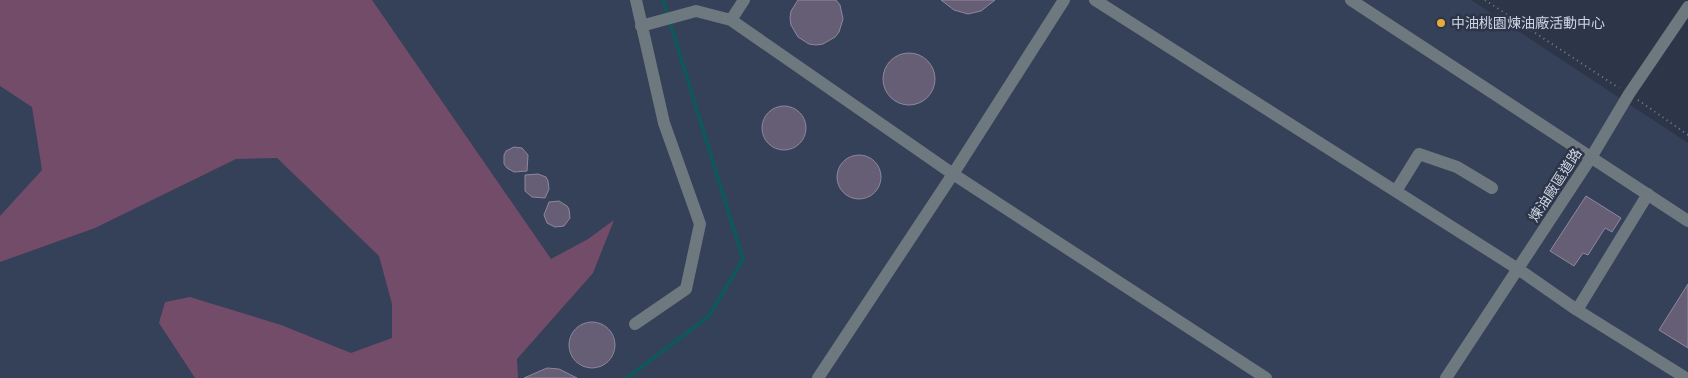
<svg xmlns="http://www.w3.org/2000/svg" width="1688" height="378" font-family="Manrope,'Noto Sans TC',sans-serif">
<style>
.built{fill:#354059}
.green{fill:#734c6a}
.lines{fill:none;stroke-linecap:round;stroke-linejoin:round}
.stream{stroke:#105759;stroke-width:4}
.building{fill:#655e74;stroke:#8f879f}
.path{stroke:#767e8e;stroke-width:2;stroke-dasharray:1 4;stroke-linecap:butt}
.minor{stroke:#6e797f;stroke-width:12}
.poi-dot{fill:#e9ab38;stroke:#2d3649;stroke-width:2}
.labels{text-anchor:middle;stroke-width:5;stroke-linejoin:round;paint-order:stroke}
.poi-label{font-size:14px;fill:#cfd5e2;stroke:#2d3649;text-anchor:start}
.street-label{font-size:14px;fill:#cfd5e2;stroke:#2d3649}
</style>
<rect width="100%" height="100%" fill="#2d3649"/>
<path class="built" d="M0,0H1471L1688,143V378H0Z"/>
<path class="green" d="M0,0H372L551,259L588,239L614,220L593,273L517,359L518,378H195L159,323L165,302L190,297L281,325L351,353L392,338V304L379,256L277,158L236,159L95,228L0,262V216L42,170L32,107L0,86Z"/>
<g class="lines">
<path class="stream" d="M627,378L709,316L743,259L663,0"/>
</g>
<path class="building" d="M798,0H836L840,5L843,19L839,32L835,37L823,44L816,45L809,44L798,37L791,25L790,18L791,11Z
M941,0H995L981,11L968,14L954,10Z
M883 79a26 26 0 1 1 52 0a26 26 0 1 1-52 0Z
M762 128a22 22 0 1 1 44 0a22 22 0 1 1-44 0Z
M514,147L522,148L528,155L527,171L514,172L507,168L504,164V155L506,151Z
M837 177a22 22 0 1 1 44 0a22 22 0 1 1-44 0Z
M538,174L546,177L548,181L549,189L545,198L532,197L525,191V175Z
M1586,196L1621,218L1612,232L1605,228L1588,255L1583,253L1574,266L1550,251Z
M559,201L567,206L569,209L570,218L564,226L555,227L547,223L544,215L549,202Z
M1688,284V348L1659,330Z
M569 345a23 23 0 1 1 46 0a23 23 0 1 1-46 0Z
M547,368L559,369L577,378H524Z"/>
<g class="lines">
<path class="path" d="M1485,0L1619,88
M1638,100L1688,135"/>
<path class="minor" d="M1095,0L1518,269L1577,310L1686,378
M1351,0L1688,221
M731,20L744,0
M641,26L696,11L731,20L953,174L1266,378
M1396,191L1419,154L1457,167L1492,188
M1577,310L1648,194
M635,324L686,289L700,224L664,123L636,0
M818,378L953,174L1064,0
M1446,378L1592,156L1629,94L1688,7"/>
</g>
<circle class="poi-dot" cx="1441" cy="23" r="5"/>
<g class="labels">
<g class="poi-label">
<text x="1451" y="28">中油桃園煉油廠活動中心</text>
</g>
<g class="street-label">
<text transform="translate(1555 185) rotate(-57)" y="5">煉油廠區道路</text>
</g>
</g>
</svg>
